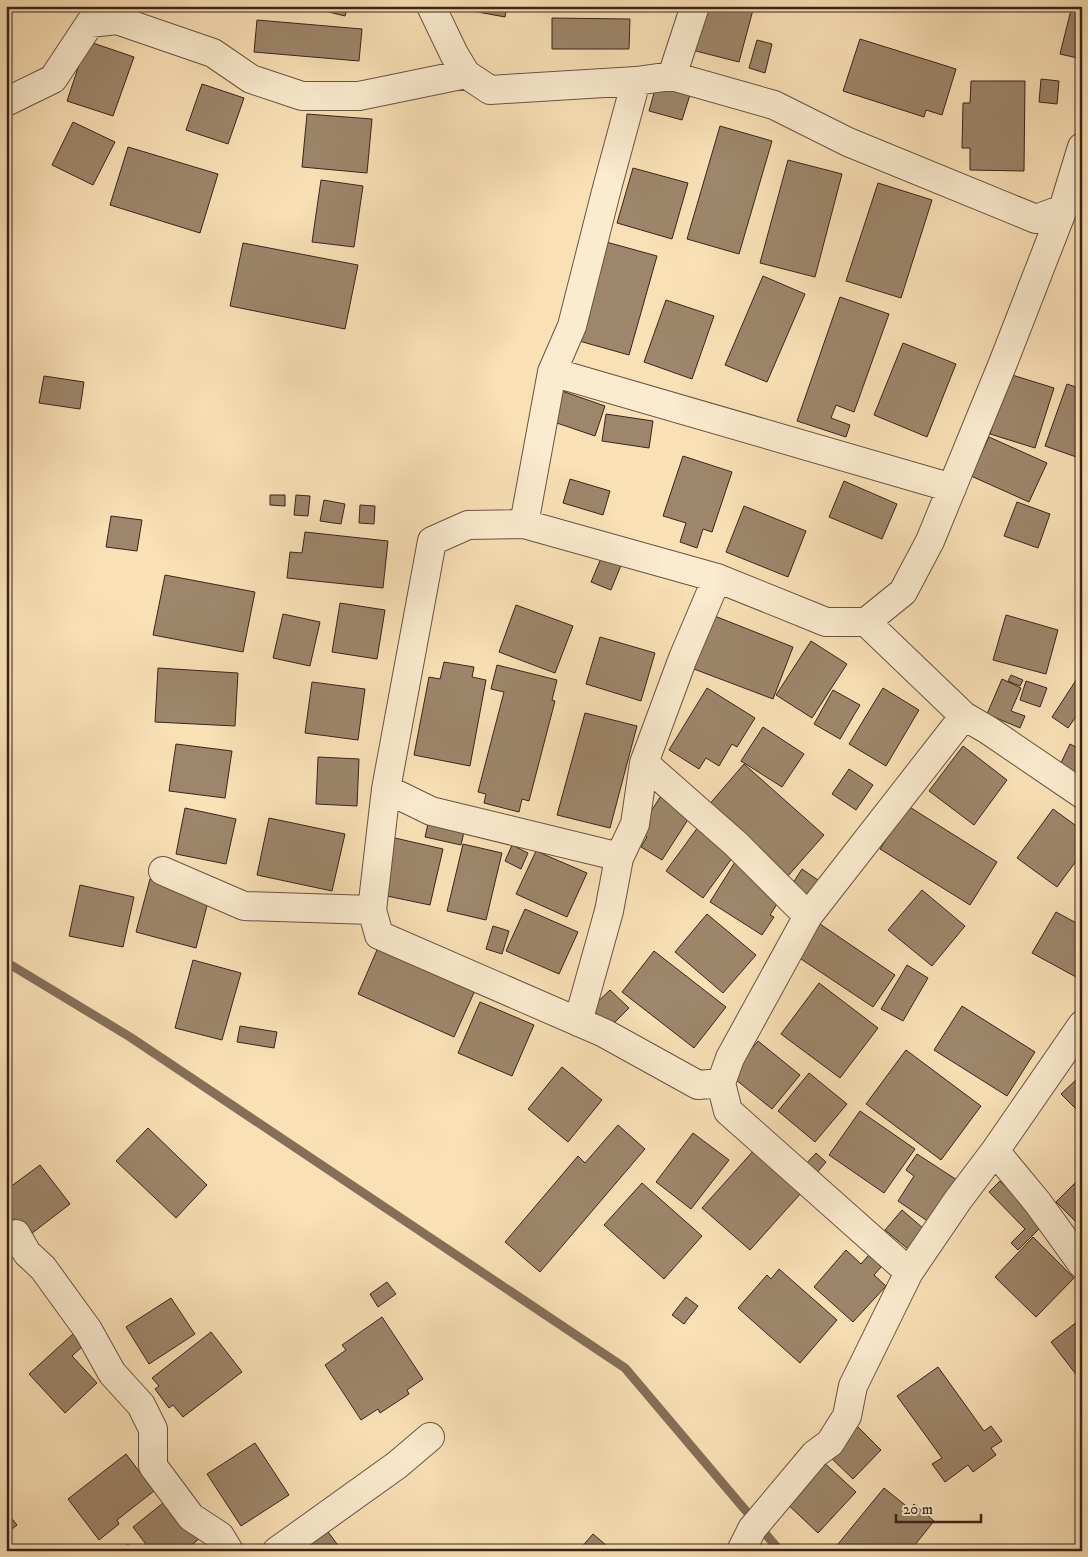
<svg xmlns="http://www.w3.org/2000/svg" width="1088" height="1557" font-family="'IM FELL DW Pica',serif">
<style>
.lines{fill:none;stroke-linecap:round;stroke-linejoin:round}
.stream{stroke:#856f58;stroke-width:9}
.building{fill:#9d866b;stroke:#39251b}
.minor-casing{stroke:#695442;stroke-width:30}
.minor{stroke:#fbebcf;stroke-width:28}
</style>
<rect width="100%" height="100%" fill="#f9e0b5"/>
<filter id="stains"><feTurbulence type="fractalNoise" baseFrequency=".004" numOctaves="4"/><feColorMatrix values="0 0 0 0 .2 0 0 0 0 .09 0 0 0 0 .02 0 0 0 .5 -.17"/></filter>
<radialGradient id="worn" r=".72"><stop offset=".6" stop-color="#630" stop-opacity="0"/><stop offset="1" stop-color="#630" stop-opacity=".3"/></radialGradient>
<g class="lines">
<path class="stream" d="M6,962L130,1037L625,1368L780,1551"/>
</g>
<path class="building" d="M304,6H348L345,16Z
M445,6H507L505,17Z
M700,6H754L739,62L688,49Z
M869,6H896L895,12Z
M1072,6H1082V59L1060,54Z
M552,18L630,19L629,49H552Z
M257,20L362,29L359,61L254,52Z
M860,39L956,69L942,115L926,110L924,117L843,91Z
M757,40L772,44L765,73L749,68Z
M87,41L134,57L113,116L67,101Z
M1041,79L1059,81L1057,104L1039,102Z
M971,81H1025L1024,171L970,170V148H962L963,103H970Z
M202,84L244,98L228,144L186,130Z
M656,86L690,95L682,120L649,111Z
M307,114L372,119L367,173L302,167Z
M73,122L115,142L93,185L52,165Z
M720,126L772,141L739,254L687,239Z
M128,147L218,174L200,233L110,205Z
M788,160L842,174L815,277L760,263Z
M633,168L688,183L672,239L617,223Z
M321,180L363,186L354,247L312,242Z
M878,183L932,200L901,298L846,281Z
M599,240L657,256L629,355L572,339Z
M243,243L358,265L345,329L230,306Z
M763,276L805,294L767,382L725,365Z
M840,297L889,314L854,412L836,405L831,418L850,425L846,437L797,421Z
M666,300L714,316L692,379L644,362Z
M903,343L956,364L927,437L874,415Z
M1009,374L1054,388L1035,448L990,434Z
M44,376L84,382L80,409L39,403Z
M1067,384L1082,389V459L1045,446Z
M559,390L605,406L595,436L548,420Z
M606,414L653,421L649,448L602,441Z
M989,437L1047,463L1029,502L971,476Z
M683,456L732,472L712,532L703,529L697,548L680,542L686,523L663,516Z
M570,479L610,491L603,515L563,503Z
M844,481L897,504L882,539L829,517Z
M270,495H285V506L270,505Z
M296,495L310,496L308,516L294,515Z
M324,500L345,504L341,524L320,521Z
M1017,502L1050,514L1038,548L1004,536Z
M360,505L375,506L374,524L359,523Z
M744,506L806,531L788,577L726,552Z
M111,516L142,520L137,551L106,547Z
M305,532L388,541L383,588L287,578L290,552L302,553Z
M602,556L622,563L611,590L591,582Z
M165,575L255,592L243,652L153,635Z
M340,603L385,610L377,659L332,652Z
M516,605L573,626L555,673L499,652Z
M707,613L793,647L773,699L686,666Z
M283,614L320,622L310,666L273,658Z
M1006,615L1058,630L1046,674L993,660Z
M600,637L655,653L641,701L586,684Z
M811,641L847,664L812,718L776,695Z
M444,662L474,667L472,677L486,680L470,766L414,755L429,677L440,679Z
M497,665L557,680L552,700L555,701L529,801L522,799L519,812L484,803L486,794L478,792L504,692L491,689Z
M158,668L238,673L235,726L155,722Z
M1082,671V708L1068,728L1052,717Z
M1011,675L1023,680L1020,686L1008,681Z
M1002,679L1021,688L1011,711L1025,716L1020,728L987,714Z
M1026,681L1047,688L1040,707L1020,700Z
M312,682L365,689L358,740L305,733Z
M707,688L755,718L737,747L732,744L719,766L706,758L699,769L669,750Z
M883,688L919,710L886,766L849,744Z
M833,690L860,705L840,739L814,724Z
M585,713L637,726L610,828L557,815Z
M763,727L804,754L782,787L741,761Z
M176,744L232,751L225,798L169,791Z
M1070,744L1082,750V778L1059,767Z
M963,746L1007,780L974,825L929,791Z
M318,757L359,759L357,806L316,804Z
M744,764L824,835L787,877L707,807Z
M849,769L873,785L856,810L832,794Z
M661,796L691,815L662,860L641,847L647,837L638,831Z
M908,806L997,862L970,905L880,849Z
M185,808L236,819L226,864L176,854Z
M1053,809L1082,830V853L1057,887L1017,858Z
M430,815L466,823L461,845L425,837Z
M269,818L345,834L332,891L257,875Z
M701,823L738,850L703,898L666,871Z
M395,838L443,849L430,905L382,895Z
M463,844L502,853L486,920L447,911Z
M512,845L528,853L521,869L505,861Z
M536,851L587,873L567,917L516,894Z
M735,862L784,893L770,915L774,917L762,935L710,902Z
M802,869L818,880L807,897L791,886Z
M150,879L210,894L196,948L136,932Z
M80,885L134,897L123,947L69,936Z
M922,890L965,926L932,966L888,930Z
M525,909L578,932L559,974L506,951Z
M1056,912L1082,926V967L1076,977L1032,953Z
M707,914L756,955L723,993L675,952Z
M820,924L895,975L873,1007L798,957Z
M493,926L509,931L502,954L486,949Z
M380,943L477,986L454,1037L358,994Z
M654,951L726,1007L694,1048L622,992Z
M193,960L241,973L222,1040L175,1028Z
M907,965L928,978L903,1021L881,1009Z
M819,983L878,1028L840,1078L781,1034Z
M610,990L629,1008L610,1027L591,1008Z
M480,1002L534,1025L512,1076L458,1053Z
M962,1006L1035,1052L1007,1096L934,1050Z
M240,1026L277,1032L274,1048L237,1042Z
M758,1041L800,1075L772,1109L730,1075Z
M906,1050L981,1106L941,1160L866,1104Z
M562,1067L602,1100L568,1142L528,1109Z
M809,1073L847,1104L815,1142L778,1111Z
M1077,1079L1082,1084V1115L1061,1094Z
M860,1111L915,1149L884,1193L829,1155Z
M618,1125L645,1149L540,1272L505,1242L578,1156L585,1163Z
M148,1128L207,1185L176,1218L116,1161Z
M693,1133L729,1160L691,1209L656,1182Z
M755,1149L802,1192L750,1250L702,1208Z
M816,1153L826,1162L816,1174L805,1165Z
M917,1154L957,1180L929,1222L898,1201L914,1176L906,1170Z
M40,1165L70,1204L27,1237L6,1210V1190Z
M1082,1176V1222L1079,1225L1056,1202Z
M1000,1181L1043,1225L1018,1250L1011,1243L1025,1229L989,1192Z
M642,1183L702,1236L664,1279L604,1225Z
M902,1210L924,1229L908,1249L885,1230Z
M1033,1237L1074,1278L1036,1317L995,1277Z
M875,1248L888,1259L874,1275L886,1286L853,1322L814,1287L846,1250L861,1264Z
M779,1269L837,1320L800,1363L738,1308L767,1275L771,1279Z
M387,1282L396,1294L378,1307L370,1294Z
M686,1297L698,1306L684,1324L672,1315Z
M171,1298L195,1334L149,1364L126,1327Z
M382,1317L423,1379L407,1390L409,1394L380,1413L378,1409L361,1420L325,1365L346,1350L342,1345Z
M1082,1318V1382L1051,1342Z
M211,1332L242,1372L183,1417L173,1405L169,1408L155,1389L159,1386L152,1378Z
M73,1334L84,1345L72,1356L97,1383L65,1413L29,1374Z
M938,1367L984,1431L991,1426L1002,1441L991,1448L996,1455L973,1472L968,1465L945,1482L932,1464L942,1458L897,1396Z
M857,1426L881,1450L853,1479L828,1455Z
M255,1443L289,1495L241,1526L207,1474Z
M126,1454L154,1491L117,1520L119,1524L99,1540L68,1499Z
M820,1459L856,1492L818,1533L782,1499Z
M884,1488L910,1509L914,1504L934,1521L910,1551H836L834,1549Z
M168,1499L199,1539L184,1551H151L133,1527Z
M6,1511L17,1525L6,1534Z
M326,1529L342,1551H298Z
M593,1534L613,1551H578Z
M128,1544L133,1551H118Z"/>
<g class="lines">
<defs>
<path id="minor" d="M431,6L454,54L466,74L490,90L636,81L672,76L774,105L848,142L1036,219L1063,209
M672,76L695,6
M6,102L53,79L90,23L117,20L213,53L251,79L302,96H359L466,74
M552,372L952,488
M524,524L552,372L572,326L607,188L636,81
M866,622L964,716L988,730L1082,794
M644,763L736,844L808,916
M386,789L431,811L612,855L619,858L635,824L644,763L683,658L717,578
M163,871L244,906L372,910
M578,1022L609,911L619,858
M721,1083L698,1085L604,1033L379,935L372,910L386,789L432,541L468,525L524,524L717,578L826,622H866L903,592L930,541L1003,363L1063,209L1082,147
M995,1151L1038,1203L1082,1264
M16,1234L27,1253L43,1268L88,1330L112,1373L141,1405L153,1429V1466L191,1517L220,1536L229,1551
M909,1272L728,1111L721,1083L730,1058L808,916L964,716
M277,1551L397,1465L430,1437
M741,1551L752,1529L815,1454L830,1443L847,1416L853,1386L909,1272L958,1200L995,1151L1082,1025"/>
</defs>
<use href="#minor" class="minor-casing"/>
<use href="#minor" class="minor"/>
</g>
<rect width="1088" height="1557" fill="none" stroke="#f9e0b5" stroke-width="25"/>
<rect x="8" y="8" width="1073" height="1542" fill="none" stroke="#39251b" stroke-width="2.5"/>
<rect x="12" y="12" width="1063" height="1532" fill="none" stroke="#39251b"/>
<path d="M896 1514v8h85v-8" fill="none" stroke="#39251b" stroke-width="2.5"/>
<text x="903" y="1514" font-size="15" fill="#39251b" stroke="#fbebcf" stroke-width="4" paint-order="stroke">20 m</text>
<rect width="100%" height="100%" filter="url(#stains)"/>
<rect width="100%" height="100%" fill="url(#worn)"/>
</svg>
